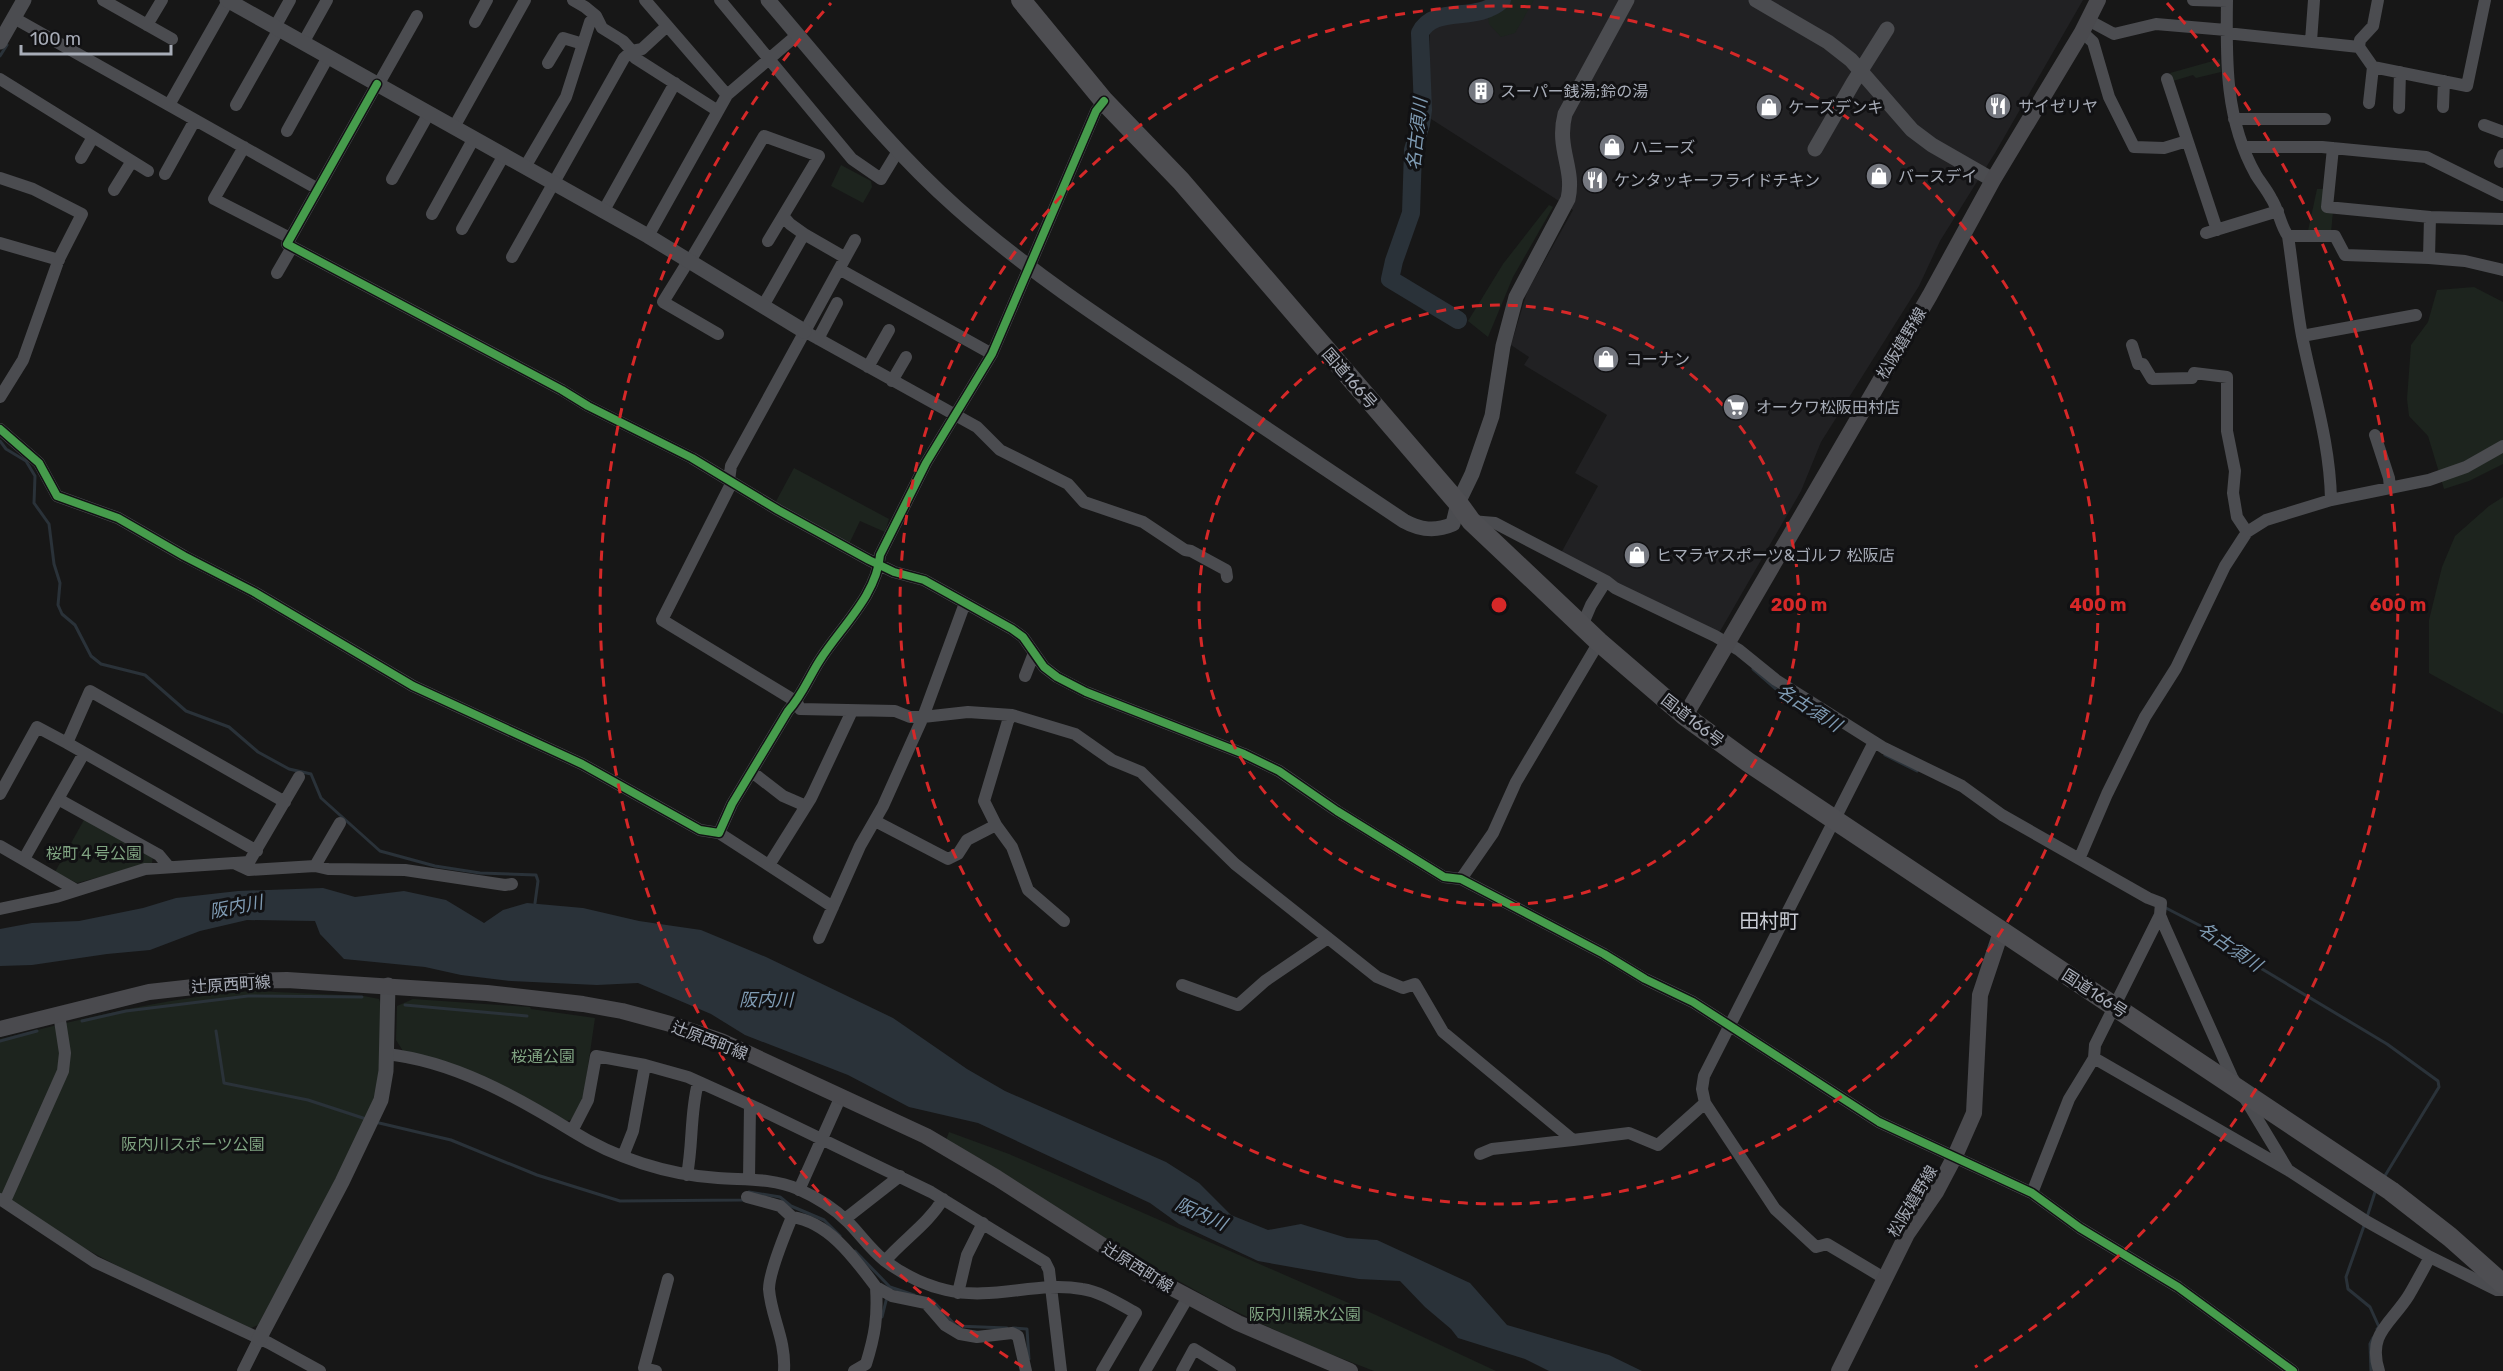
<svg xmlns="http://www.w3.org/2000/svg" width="2503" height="1371" font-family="Rubik,'Noto Sans JP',sans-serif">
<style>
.built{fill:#212123}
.green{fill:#1d241e}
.water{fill:#2a3239}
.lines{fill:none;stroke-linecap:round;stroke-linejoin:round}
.stream{stroke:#2a3239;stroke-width:3}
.river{stroke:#2a3239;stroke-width:18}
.minor{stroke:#4b4c50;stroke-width:12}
.tertiary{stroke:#4b4c50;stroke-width:15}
.secondary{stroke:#4a4a4e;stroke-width:16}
.trunk{stroke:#4e4e52;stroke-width:20}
.cycleway-casing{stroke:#111113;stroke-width:11}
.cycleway{stroke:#469c4c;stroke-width:8}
.ring{fill:none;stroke:#d62828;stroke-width:3;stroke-dasharray:10 8}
.labels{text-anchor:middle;stroke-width:6;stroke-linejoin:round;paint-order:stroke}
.poi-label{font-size:16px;fill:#a8adb8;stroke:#111113;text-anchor:start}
.street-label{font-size:16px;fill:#a8adb8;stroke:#111113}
.park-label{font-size:16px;fill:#7fa381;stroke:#111113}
.water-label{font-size:18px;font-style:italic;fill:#7f9bb3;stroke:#111113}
.quarter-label{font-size:20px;fill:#c9ccd4;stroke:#111113}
.centre{fill:#d62828;stroke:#111113;stroke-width:3}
.ring-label{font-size:18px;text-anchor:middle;font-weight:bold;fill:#d62828;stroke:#111113;stroke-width:6;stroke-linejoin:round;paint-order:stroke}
</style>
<rect width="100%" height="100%" fill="#171717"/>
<path class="built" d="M1508,0H2083L1995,153L1940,241L1919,286L1821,442L1801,491L1719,633L1617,585L1561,553L1598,486L1575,473L1607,415L1524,365L1529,357L1511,345L1527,292L1573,210L1428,117L1430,31L1434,24L1489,16Z"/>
<path class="green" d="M1508,0H1534L1515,33L1501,37L1489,24L1488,15Z
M2220,59L2221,72L2196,78L2193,75L2173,81L2170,73Z
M841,165L871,181L872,187L863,203L831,186Z
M2317,189H2323L2333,211L2331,233L2308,231Z
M1549,205L1553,207L1513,277L1488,337L1468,321L1503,264Z
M2474,287L2503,302V464L2469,481L2444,489L2428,436L2409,416L2407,399L2411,345L2428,322L2437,290Z
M794,468L889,519L885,532L860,521L849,544L774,505Z
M2503,497V714L2429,673V620L2442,567L2455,536L2489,506Z
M85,818L153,856L152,863L77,883L55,872Z
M252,991L364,996L379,999L381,1005L379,1082L365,1125L258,1325L251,1328L127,1271L56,1233L0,1199V1039C83,1019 167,997 252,991Z
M413,999L530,1007L531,1009L595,1018L584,1094L574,1119L567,1121L432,1058L403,1051L396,1040L397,1006Z
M949,1132L1009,1154L1376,1315L1496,1371H1374L1307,1345L1216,1302L1145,1262L946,1140Z"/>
<path class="water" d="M323,888L355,897L404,891L446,900L484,923L503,910L527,903L583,908L639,921L701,930L766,957L893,1018L967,1069L1005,1091L1166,1162L1199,1183L1231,1215L1268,1230L1301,1224L1347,1238L1377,1240L1470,1283L1507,1325L1609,1355L1642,1371H1549L1525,1359L1458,1338L1451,1329L1425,1307L1400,1281L1359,1279L1258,1261L1179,1224L1150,1203L978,1123L909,1107L848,1075L745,1035L711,1014L638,983L597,985L511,981L461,975L425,967L344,959L320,934L315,921L247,920L200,931L150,950L107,954L32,965L0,966V929L32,923L79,921L143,908L176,898L238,891Z"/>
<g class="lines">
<path class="stream" d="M0,56L7,45
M0,441L6,449L26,461L35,476L34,503L49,524L54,564L60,583L58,605L62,614L75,625L91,656L101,664L145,675L186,711L229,727L258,752L289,769L311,774L321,798L380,851L435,866L480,873L536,875L538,881L535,903
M1753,669L1776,689L1808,707
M1885,755L1917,771
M2164,907L2226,939L2247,960L2387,1044L2438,1081L2439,1087L2383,1179
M405,1005L527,1016
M82,1021L126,1011L248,996L362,997
M216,1031L224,1083L308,1100L366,1119
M0,1041L37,1031
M375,1122L451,1140L537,1175L620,1201L743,1200L744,1197
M749,1192L780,1197L791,1206L824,1220L840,1236
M2367,1217L2376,1189
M2365,1223L2346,1277L2348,1289L2370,1307L2379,1327L2377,1329
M855,1251L890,1287L914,1295
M928,1299L933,1301L956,1326L1007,1328
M882,1317L887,1297
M1013,1328L1027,1329L1029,1359
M2371,1371L2370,1344L2373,1338"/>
<path class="river" d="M1458,320L1390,279L1394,261L1411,213L1413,150L1421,124L1423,110L1420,33C1434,4 1476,24 1502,0"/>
<path class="minor" d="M103,0L172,39
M573,0L585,7L596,16L602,28L623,41L632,51L642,49L667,26
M645,0L727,95
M720,0L852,159L881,179L898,151
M2193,0L2227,1
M2227,0C2226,61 2225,120 2256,175C2261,183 2267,190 2271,198C2279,210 2280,225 2288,236C2293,269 2296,303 2302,336C2313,391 2330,443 2331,500
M14,18L318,189
M2088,20L2114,34L2156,24L2226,30
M475,22L487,0
M147,25L162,0
M275,27L290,0
M2082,32L2093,42L2109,97L2134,147L2164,148L2187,141
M2226,33L2359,47L2373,67L2467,86L2485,0
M2311,41L2314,0
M303,43L327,0
M2359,47L2360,40L2373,26L2378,0
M548,63L563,38L583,44
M0,79L148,171
M2167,79L2217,230
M377,84L287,244L562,390L588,406L692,458L778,510L869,560L894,572L924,580L1012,629L1023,637L1044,667L1057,677L1086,692L1244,754L1279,771L1337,811L1444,877L1461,879L1604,954L1645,979L1693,1002L1879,1122L2032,1193L2080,1228L2178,1287L2293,1371
M378,85L417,16
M2369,103L2373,67
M169,105L228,1
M236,105L279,29
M2443,107L2444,81
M2399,108L2400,72
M2234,119H2325
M2484,125L2503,132
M454,127L525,0
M287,131L328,57
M244,147L214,199L290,238
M2243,147H2322L2426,157L2503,195
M2333,148L2327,207L2430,217
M81,158L93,137
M2500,162L2503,155
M525,167L566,97L590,22L596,16
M165,174L195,120
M0,178L33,189L82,214L59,259L23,360L0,397
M392,179L429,113
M114,190L132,161
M603,212L675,83
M432,214L474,138
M2503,219L2430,217L2429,258L2465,261L2503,270
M462,229L504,155
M2206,233L2278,211
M804,234L844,257
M648,236L727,95L797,35
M2288,236H2335L2345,255L2429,258
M0,243L59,260
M512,257L624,58L632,51L635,58L718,111
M689,260L663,302L718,334
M690,261L764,136L819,156L768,241
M839,269L992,354
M277,273L292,247
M763,306L804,234L790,224L783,216
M804,331L977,427L1000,450L1068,484L1084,502L1143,522L1185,550L1191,551L1226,570L1227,577
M2302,336L2416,315
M818,339L837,303
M2132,345L2138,364H2143L2152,379L2192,378L2194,373L2227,377V431L2235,471L2233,493L2237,517L2247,532
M868,367L889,330
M892,381L906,357
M0,429L39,463L57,496L118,518L184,556L254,592L413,686L582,764L700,830L719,833L732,804L788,711C802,696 809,677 820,660C840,628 877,595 880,555L926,463L992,354L1096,111L1104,101
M2375,435L2389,478L2390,488
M729,480L731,466L855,240
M732,482L662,620L797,702L800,709L895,711L910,717H923L968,712L1012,715L1075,734L1112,760L1141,772L1235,864L1377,977L1403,988L1415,984L1443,1032L1573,1140L1629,1133L1658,1145L1705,1103
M1471,521L1495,523L1606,581L1615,588L1715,636L1739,650L1776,680L1884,748L1962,786L2002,815L2148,898L2161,903L2160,915L2164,925L2232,1077L2288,1170
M1582,626L1591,605L1606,581
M1025,676L1034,653
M1874,742L1704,1076L1702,1089L1705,1103L1775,1209L1816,1247L1827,1244L1884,1278
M67,743L257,851
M752,772L783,796L806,806
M0,794L37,727L67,743L90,691L285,802
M58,799L159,855L169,867
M875,821L948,859L958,854L967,840L996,825L984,801L1008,721L1012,715
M996,825L1012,847L1028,890L1064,921
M719,833L833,907
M0,846L76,890
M2080,857L2107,794L2145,717L2176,668L2225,566L2247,532L2266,520L2331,500L2429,480L2466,467L2503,446
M24,859L84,753
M235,863L249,862L299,777
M769,865L811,798L852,711
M315,866L340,823
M1461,879L1493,833L1516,782L1599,642
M0,909L56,897L145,869L234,863L249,870L315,866L328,869L405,870L505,885L512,884
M819,938L860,846L883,806L923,717L965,603
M1182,985L1238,1005L1265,981L1328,938
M386,1054C453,1061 515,1096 572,1131L588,1100L596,1056L645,1065L688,1077L759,1109L931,1192L1045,1262L1049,1270L1061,1371
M2094,1058L2288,1170L2366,1221L2430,1257L2497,1290H2503
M572,1131C615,1158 668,1175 718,1178C746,1180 772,1178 798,1189C816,1197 834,1208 848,1222C860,1234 871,1250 885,1261C904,1275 924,1285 946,1290C992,1301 1037,1281 1082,1289C1102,1292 1119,1304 1136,1313L1102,1371
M1480,1154L1492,1149L1573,1140
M623,1156L633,1131L645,1065
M687,1175C693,1144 690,1113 698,1083
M749,1179L750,1105
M799,1190L841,1096
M2032,1193L2069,1099L2094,1058L2095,1045L2160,915
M747,1197L780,1206L792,1217C785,1234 769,1272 769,1289C771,1317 786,1339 784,1371
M0,1199L95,1262L269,1343L320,1371
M5,1201L63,1071L65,1053L59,1014
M792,1217C829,1222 855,1259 876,1287
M845,1219L900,1176
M885,1261C904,1239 928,1224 943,1199
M958,1293L967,1255L983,1223
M243,1371L259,1339
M656,1371L644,1368L668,1279
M854,1371L866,1364C875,1335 878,1317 876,1287L892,1296L926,1303L945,1325L960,1334L977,1337L1012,1333L1018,1336L1026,1371
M1145,1371L1188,1297
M1182,1371L1194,1349L1230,1371
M2379,1371C2367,1333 2391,1324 2409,1295C2416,1283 2423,1270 2430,1257"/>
<path class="tertiary" d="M227,0L648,236L804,331
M768,0C829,71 887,146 957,208C1029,272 1109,324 1189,377C1261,425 1332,473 1404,521C1420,530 1435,532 1453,524L1458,503L1472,474L1492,416L1503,346L1516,297L1568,199C1575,168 1556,149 1565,114L1627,0
M1756,0L1828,42L1851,60L1912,130L1932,145L1993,180
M0,42L24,0
M1815,149L1853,83L1887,29
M259,1339L342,1182L381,1100L386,1071L388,985"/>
<path class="secondary" d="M1685,716L1930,295L1993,180L2082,32L2098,0
M0,1029L149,992L247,981L287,980L487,993L583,1004L622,1011L674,1025L721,1041L926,1136L997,1178L1155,1279L1238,1323L1350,1371
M1839,1371L1907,1234L1936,1192L1955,1156L1974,1113L1980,995L2001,932"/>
<path class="trunk" d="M1021,0L1104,101L1181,181L1458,503L1471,521L1599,642L1685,716L1748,762L2391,1191L2450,1237L2503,1284"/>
<defs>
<path id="cycleway" d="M377,84L287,244L562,390L588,406L692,458L778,510L869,560L894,572L924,580L1012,629L1023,637L1044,667L1057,677L1086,692L1244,754L1279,771L1337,811L1444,877L1461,879L1604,954L1645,979L1693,1002L1879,1122L2032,1193L2080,1228L2178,1287L2293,1371
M0,429L39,463L57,496L118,518L184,556L254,592L413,686L582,764L700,830L719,833L732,804L788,711C802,696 809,677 820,660C840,628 877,595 880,555L926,463L992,354L1096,111L1104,101"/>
</defs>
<use href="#cycleway" class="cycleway-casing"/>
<use href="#cycleway" class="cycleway"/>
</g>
<g class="ring">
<circle cx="1499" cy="605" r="300"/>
<circle cx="1499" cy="605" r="599"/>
<path d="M1023 1367A899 899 0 0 1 831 3M2167 3A899 899 0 0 1 1975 1367"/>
</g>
<defs>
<symbol id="building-disc" viewBox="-11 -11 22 22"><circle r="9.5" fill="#757880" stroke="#111113"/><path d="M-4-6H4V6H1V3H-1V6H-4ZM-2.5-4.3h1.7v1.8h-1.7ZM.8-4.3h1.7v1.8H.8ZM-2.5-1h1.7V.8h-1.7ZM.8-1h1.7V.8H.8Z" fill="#fff"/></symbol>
<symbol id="restaurant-disc" viewBox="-11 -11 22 22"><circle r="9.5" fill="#757880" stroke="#111113"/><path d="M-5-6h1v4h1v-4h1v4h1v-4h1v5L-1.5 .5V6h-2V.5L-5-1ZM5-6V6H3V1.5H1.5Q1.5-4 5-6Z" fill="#fff"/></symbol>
<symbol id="shop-disc" viewBox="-11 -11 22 22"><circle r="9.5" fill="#757880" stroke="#111113"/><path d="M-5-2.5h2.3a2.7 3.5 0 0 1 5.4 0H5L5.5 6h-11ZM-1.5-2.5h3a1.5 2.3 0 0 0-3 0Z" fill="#fff"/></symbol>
<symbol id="supermarket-disc" viewBox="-11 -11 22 22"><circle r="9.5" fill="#757880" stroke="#111113"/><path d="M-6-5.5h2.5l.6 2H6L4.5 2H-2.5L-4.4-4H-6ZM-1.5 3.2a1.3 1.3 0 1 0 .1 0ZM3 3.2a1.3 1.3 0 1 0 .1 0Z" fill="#fff"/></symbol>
</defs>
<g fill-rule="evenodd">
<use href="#building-disc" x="1466" y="76" width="30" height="30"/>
<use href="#restaurant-disc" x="1983" y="91" width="30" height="30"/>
<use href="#shop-disc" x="1754" y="92" width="30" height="30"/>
<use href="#shop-disc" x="1597" y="132" width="30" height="30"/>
<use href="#shop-disc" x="1864" y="161" width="30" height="30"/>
<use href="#restaurant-disc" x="1580" y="165" width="30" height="30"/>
<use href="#shop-disc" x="1591" y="344" width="30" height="30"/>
<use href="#supermarket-disc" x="1721" y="392" width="30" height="30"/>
<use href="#shop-disc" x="1622" y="540" width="30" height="30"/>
</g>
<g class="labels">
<g class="poi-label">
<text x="1500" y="97">スーパー銭湯;鈴の湯</text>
<text x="2018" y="112">サイゼリヤ</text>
<text x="1788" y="113">ケーズデンキ</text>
<text x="1632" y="153">ハニーズ</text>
<text x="1898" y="182">バースデイ</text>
<text x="1614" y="186">ケンタッキーフライドチキン</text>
<text x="1626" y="365">コーナン</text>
<text x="1756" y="413">オークワ松阪田村店</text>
<text x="1656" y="561">ヒマラヤスポーツ&amp;ゴルフ 松阪店</text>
</g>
<g class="street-label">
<text transform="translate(1901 343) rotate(-59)" y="6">松阪嬉野線</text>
<text transform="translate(1350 378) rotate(49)" y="6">国道166号</text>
<text transform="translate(1693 720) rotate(38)" y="6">国道166号</text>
<text transform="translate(231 984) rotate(-4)" y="6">辻原西町線</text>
<text transform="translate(2095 993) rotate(33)" y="6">国道166号</text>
<text transform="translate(710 1040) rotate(21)" y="6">辻原西町線</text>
<text transform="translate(1912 1201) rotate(-59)" y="6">松阪嬉野線</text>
<text transform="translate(1138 1267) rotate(32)" y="6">辻原西町線</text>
</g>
<g class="park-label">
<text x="94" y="859">桜町４号公園</text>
<text x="543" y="1062">桜通公園</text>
<text x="193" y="1150">阪内川スポーツ公園</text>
<text x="1305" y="1320">阪内川親水公園</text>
</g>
<g class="water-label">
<text transform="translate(1417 134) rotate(-84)" y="6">名古須川</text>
<text transform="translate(1809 708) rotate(32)" y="6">名古須川</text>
<text transform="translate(236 907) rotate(-11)" y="6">阪内川</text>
<text transform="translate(2230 947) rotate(34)" y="6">名古須川</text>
<text x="766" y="1006">阪内川</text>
<text transform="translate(1201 1214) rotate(24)" y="6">阪内川</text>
</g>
<g class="quarter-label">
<text x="1769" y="928">田村町</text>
</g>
</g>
<circle cx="1499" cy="605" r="9" class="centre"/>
<g class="ring-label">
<text x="1799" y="611">200 m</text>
<text x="2098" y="611">400 m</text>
<text x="2398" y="611">600 m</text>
</g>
<path d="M21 45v9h150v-9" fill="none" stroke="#a8adb8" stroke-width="3"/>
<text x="30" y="45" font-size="18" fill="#a8adb8" stroke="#111113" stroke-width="4.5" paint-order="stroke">100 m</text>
</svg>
